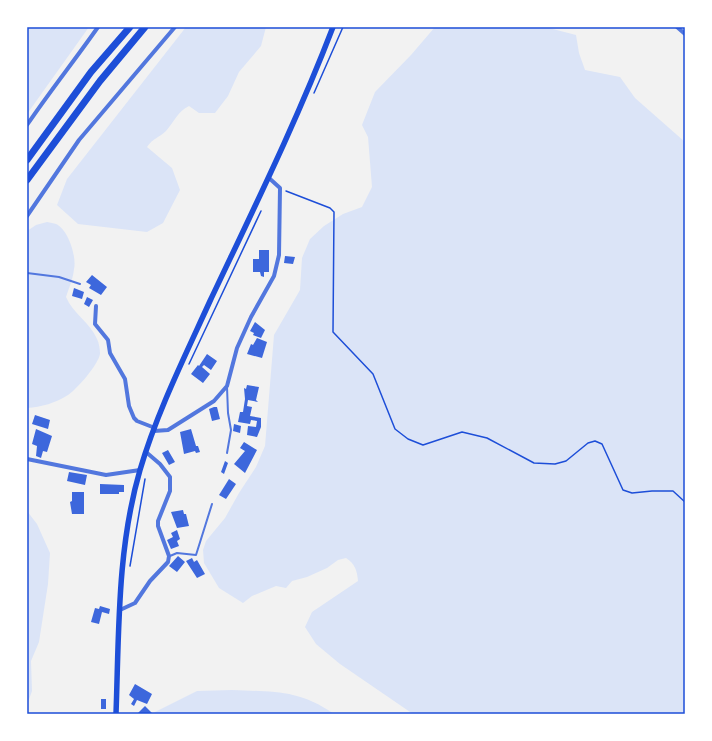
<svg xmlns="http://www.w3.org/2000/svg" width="712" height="741" font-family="'Fira Sans',sans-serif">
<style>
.green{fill:#dbe4f7}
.building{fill:#3d67dc}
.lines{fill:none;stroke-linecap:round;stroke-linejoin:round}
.path{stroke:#1d4ed8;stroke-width:1.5}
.service{stroke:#5277de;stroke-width:2}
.minor{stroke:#5277de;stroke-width:4}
.secondary{stroke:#1d4ed8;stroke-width:5.5}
.motorway{stroke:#1d4ed8;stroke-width:7}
.neatline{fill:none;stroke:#1d4ed8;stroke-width:1.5}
</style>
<rect width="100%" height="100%" fill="#f2f2f2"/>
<path class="green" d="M27,27H89L27,114Z
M186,27H266L261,46L239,72L228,96L215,113H199L189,106C178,111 174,122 166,131C159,138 154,137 147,147L172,168L180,190L163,223L147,232L78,224L57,205L67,179Z
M435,27H545L576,35L579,53L585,70L620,77L635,98L685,142V714H413L340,664L316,644L305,627L312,612L358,581C357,570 355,564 346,558L338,560L327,568L307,577L292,581L286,588L276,586L252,596L243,603L219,588L204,563L203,550L206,541L225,518L239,493L256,467L265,446L274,335L300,290L302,258L310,239L324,226L343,214L362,207L372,187L368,137L362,125L375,92L411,55Z
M47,222C50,223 54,223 56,224C68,229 77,257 74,269C73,279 69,288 66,297C73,314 90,322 97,339C99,343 100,349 100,354C98,365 77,389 68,395C56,403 41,407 27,408V231L36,225Z
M27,511L37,524L50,553L48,584L39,642L31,661L32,691L27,705Z
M232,690C273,692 298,689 334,714H153L155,712L197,691Z"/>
<path class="building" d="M259,250H269V272H264V277L261,276L260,272H253V259H259Z
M285,256L295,257L293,264L284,263Z
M92,275L107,287L101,295L89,288L91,285L86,282Z
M74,288L84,292L82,299L72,296Z
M87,297L93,300L89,307L84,304Z
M255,322L265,330L261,338L253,335L254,333L250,331Z
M257,338L267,342L262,358L247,354L251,344L253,345Z
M207,354L217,361L211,370L204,365L202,367L210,374L203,383L191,374L198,365L199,366Z
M247,385L259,387L256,400L258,402L248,400L247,406L252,407L250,416L261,418V427L257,437L247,435L248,426L256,427L257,421L251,420L250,424L238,422L240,412H243L245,399L244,388L246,389Z
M214,407H217L220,419L212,421L209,409Z
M35,415L50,420L48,429L32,424Z
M234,424L241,426L240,433L233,431Z
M36,429L52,436L47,452L43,451L41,458L36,456L37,446L32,444Z
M191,429L196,446H198L200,452L196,453L195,451L184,454L180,432Z
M244,442L257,450L245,473L234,464L245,451L240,448Z
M168,450L175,462L169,465L162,453Z
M225,461L228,463L224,474L221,472Z
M69,472L87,475L85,485L67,481Z
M229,479L236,484L226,499L219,495Z
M100,484L124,485V492H119V494H100Z
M72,492H84V514H72L70,502L72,501Z
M183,510L184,514H186L189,526L177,528L171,512Z
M177,530L180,539L177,541L179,546L171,549L167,540L173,537L171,533Z
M178,556L185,562L177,572L169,566Z
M192,558L194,562L197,560L205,574L197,578L186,561Z
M100,606L110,609L109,614L102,612L99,624L91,622L95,608L99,609Z
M135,684L152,694L147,704L137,700L134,706L131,704L134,699L129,695Z
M101,699H106V709H101Z
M145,706L152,713L137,714Z"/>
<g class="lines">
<path class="path" d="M314,93L343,27
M286,191L330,208L334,212L333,332L373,374L395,429L408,439L423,445L462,432L487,438L534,463L555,464L566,461L588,443L595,441L602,444L623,490L632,493L652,491H673L685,502
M189,364L261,211
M130,566L145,479"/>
<path class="service" d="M27,273L59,277L80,284
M227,387L228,413L231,430L227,453
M170,556L177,553L196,555L212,504"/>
<path class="minor" d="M677,27L685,34
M27,125C50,91 75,60 98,27
M27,216L79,140L175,27
M96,306L95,324L108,340L110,353L125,379L129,406L134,418L137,421L155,428
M154,431L168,430L214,401L227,386L237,348L251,317L274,276L279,255L280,188L269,178
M27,459L106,475L140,470
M120,610L135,603L150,581L168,562L169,556L158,526V521L170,491V477L160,464L146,452"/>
<path class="secondary" d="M116,714C119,632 117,549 140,470C157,412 185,356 210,301C253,210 297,121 333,27"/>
<path class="motorway" d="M27,160L91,72L130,27
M27,180L100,81L145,27"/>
</g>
<rect width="712" height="741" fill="none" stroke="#ffffff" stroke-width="56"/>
<rect x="28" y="28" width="656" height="685" class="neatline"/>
</svg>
